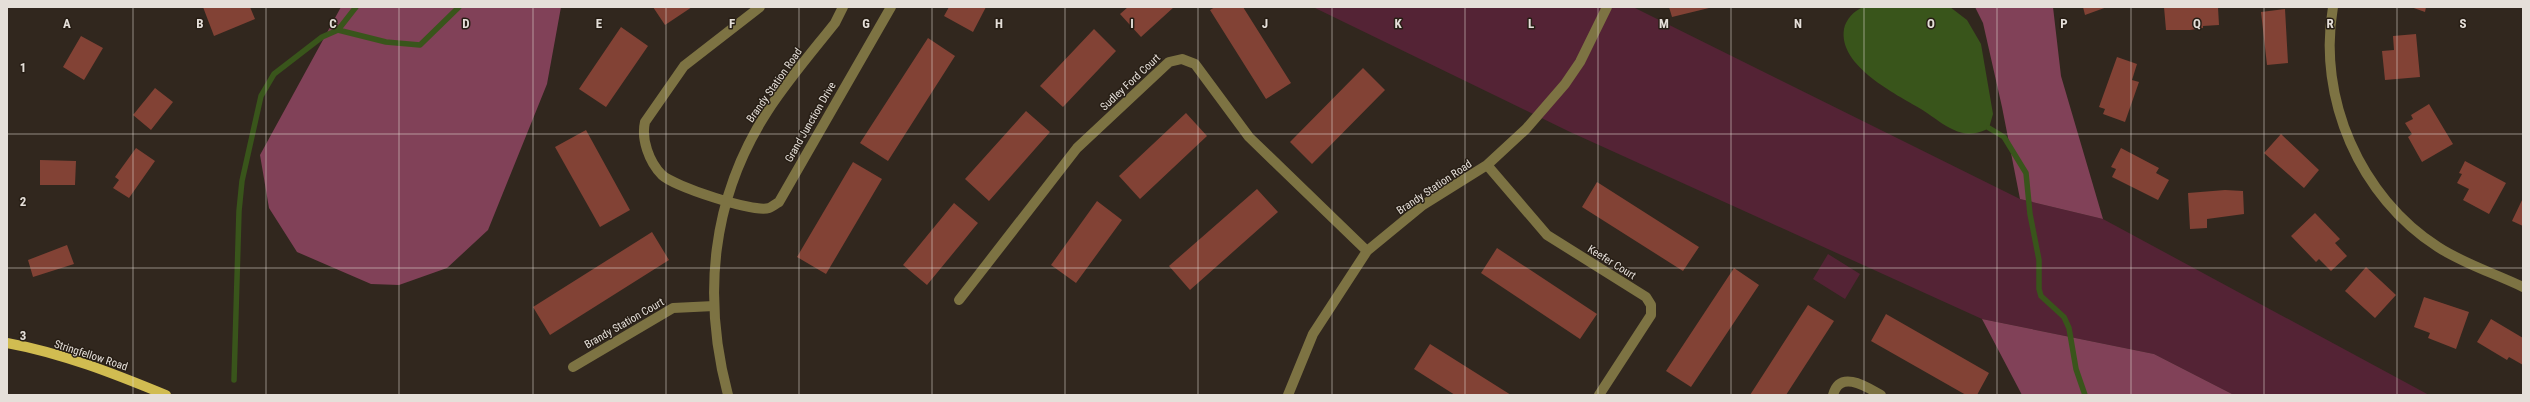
<svg xmlns="http://www.w3.org/2000/svg" width="2530" height="402" font-family="'Roboto Condensed',sans-serif">
<style>
.green{fill:#542335}
.forest{fill:#814158}
.water{fill:#39551b}
.lines{fill:none;stroke-linecap:round;stroke-linejoin:round}
.stream{stroke:#39551b;stroke-width:5.5}
.building{fill:#824235}
.minor{stroke:#7d7343;stroke-width:10}
.major{stroke:#d1bc51;stroke-width:10}
.grid{fill:none;stroke:#e5dfd9;stroke-width:1;stroke-opacity:0.55}
.labels{text-anchor:middle;stroke-width:3;stroke-linejoin:round;paint-order:stroke}
.street-label{font-size:11px;fill:#e5dfd9;stroke:#271e15}
.grid-label{font-size:13px;text-anchor:middle;font-weight:bold;fill:#e5dfd9;stroke:#271e15;stroke-width:3;stroke-linejoin:round;paint-order:stroke}
</style>
<rect width="100%" height="100%" fill="#31271e"/>
<path class="green" d="M1313,7H1633L2020,199L2103,219L2429,395H2234L2154,354L1982,319L1568,131Z
M1828,254L1860,274L1845,299L1813,279Z"/>
<path class="forest" d="M341,7H561L547,84L488,230L447,268L399,285L371,284L297,252L269,208L260,155Z
M1975,7H2053L2061,76L2103,219L2020,199L2002,107L1983,23Z
M1982,319L2154,354L2234,395H2022Z"/>
<path class="water" d="M1863,7H1950L1967,20L1981,44L1993,114L1989,128C1982,132 1972,135 1963,133C1948,130 1934,117 1921,109C1896,94 1838,66 1844,29C1846,19 1854,11 1863,7Z"/>
<g class="lines">
<path class="stream" d="M338,30L386,42L420,45L459,7
M1989,128L2004,137L2026,173L2030,214L2039,260V289L2041,296L2064,317L2069,328L2076,369L2085,395
M234,380L239,211L242,181L261,96L274,74L322,37L338,30L356,7"/>
</g>
<path class="building" d="M203,7H250L255,19L214,36Z
M653,7H692L665,25Z
M949,7H986L973,32L944,16Z
M1128,7H1174L1141,37L1120,14Z
M1215,7H1243L1291,83L1266,99L1210,10Z
M1669,7H1709V8L1672,17Z
M2083,7H2107L2085,15Z
M2164,7H2218L2219,25L2203,26V28L2190,30H2166Z
M2411,7H2426L2425,12Z
M2285,9L2288,63L2267,65L2261,12Z
M621,27L648,46L606,107L579,89Z
M1094,29L1116,51L1063,107L1040,86Z
M2416,34L2420,77L2385,80L2382,51L2394,50L2393,36Z
M81,36L103,48L84,80L63,67Z
M928,38L955,56L888,161L860,143Z
M2117,57L2137,64L2132,80L2139,82L2125,122L2103,114L2105,109L2099,107Z
M1363,68L1385,90L1312,164L1290,142Z
M155,88L173,102L151,130L133,115Z
M2429,104L2453,144L2422,162L2408,137L2412,134L2405,123L2413,119L2411,115Z
M1026,111L1050,132L989,201L965,179Z
M1186,113L1207,136L1140,199L1119,176Z
M586,130L630,210L600,227L555,147Z
M2281,134L2319,170L2304,188L2264,153Z
M136,148L155,161L129,198L113,188L119,180L115,177Z
M2121,148L2159,168L2156,173L2169,180L2158,200L2112,177L2116,169L2111,167Z
M40,160L76,161L75,185H40Z
M2465,161L2506,183L2489,214L2463,200L2469,189L2457,183L2462,174L2459,173Z
M853,162L882,179L826,274L797,257Z
M1597,182L1699,247L1683,271L1582,207Z
M1257,189L1278,212L1190,290L1169,266Z
M2225,190L2243,191L2244,214L2207,219V228L2190,229L2188,193Z
M2523,198V226L2512,221Z
M1097,201L1122,220L1076,283L1051,265Z
M954,203L978,223L927,285L903,265Z
M2315,213L2340,239L2335,243L2347,256L2331,271L2319,259L2316,262L2291,236Z
M652,232L669,260L550,335L533,307Z
M67,245L74,264L33,277L28,260Z
M1497,248L1597,314L1580,339L1481,273Z
M2366,267L2396,295L2375,318L2345,291Z
M1734,268L1759,285L1691,387L1666,371Z
M2424,297L2469,312L2456,349L2428,338L2430,333L2414,327Z
M1808,305L1834,321L1786,395H1750Z
M1886,314L1989,373L1977,395H1966L1871,341Z
M2491,319L2523,338V365L2509,357L2507,360L2477,342Z
M1430,344L1511,395H1455L1414,369Z"/>
<g class="lines">
<path class="minor" d="M760,7L684,66L645,122C641,139 649,162 662,175C674,186 753,213 769,208C772,207 776,204 779,202L891,7
M2333,7C2317,98 2360,197 2438,247C2464,264 2494,273 2523,287
M1487,165L1547,235L1646,297L1651,305V315L1599,395
M959,300L1077,148L1169,62L1182,59L1195,64L1249,137L1367,251
M573,367L673,308L714,306
M728,395C702,297 711,199 767,112C787,81 812,52 835,23L843,7
M1288,395L1313,334L1367,251L1423,205L1487,165L1526,129L1565,84L1580,62L1607,7
M1833,395C1840,369 1867,387 1881,395"/>
<path class="major" d="M7,343C62,353 115,374 166,395"/>
</g>
<path class="grid" d="M133,7V395M266,7V395M399,7V395M533,7V395M666,7V395M799,7V395M932,7V395M1065,7V395M1198,7V395M1332,7V395M1465,7V395M1598,7V395M1731,7V395M1864,7V395M1997,7V395M2131,7V395M2264,7V395M2397,7V395M7,134H2523M7,268H2523"/>
<g class="labels">
<g class="street-label">
<text transform="translate(1130 82) rotate(-43)" y="4">Sudley Ford Court</text>
<text transform="translate(774 85) rotate(-55)" y="4">Brandy Station Road</text>
<text transform="translate(810 122) rotate(-60)" y="4">Grand Junction Drive</text>
<text transform="translate(1434 187) rotate(-34)" y="4">Brandy Station Road</text>
<text transform="translate(1612 262) rotate(32)" y="4">Keefer Court</text>
<text transform="translate(624 323) rotate(-30)" y="4">Brandy Station Court</text>
<text transform="translate(91 355) rotate(18)" y="4">Stringfellow Road</text>
</g>
</g>
<g class="grid-label">
<text x="67" y="28">A</text>
<text x="200" y="28">B</text>
<text x="333" y="28">C</text>
<text x="466" y="28">D</text>
<text x="599" y="28">E</text>
<text x="732" y="28">F</text>
<text x="866" y="28">G</text>
<text x="999" y="28">H</text>
<text x="1132" y="28">I</text>
<text x="1265" y="28">J</text>
<text x="1398" y="28">K</text>
<text x="1531" y="28">L</text>
<text x="1664" y="28">M</text>
<text x="1798" y="28">N</text>
<text x="1931" y="28">O</text>
<text x="2064" y="28">P</text>
<text x="2197" y="28">Q</text>
<text x="2330" y="28">R</text>
<text x="2463" y="28">S</text>
<text x="23" y="72">1</text>
<text x="23" y="206">2</text>
<text x="23" y="340">3</text>
</g>
<rect width="2530" height="402" fill="none" stroke="#e5dfd9" stroke-width="16"/>
</svg>
